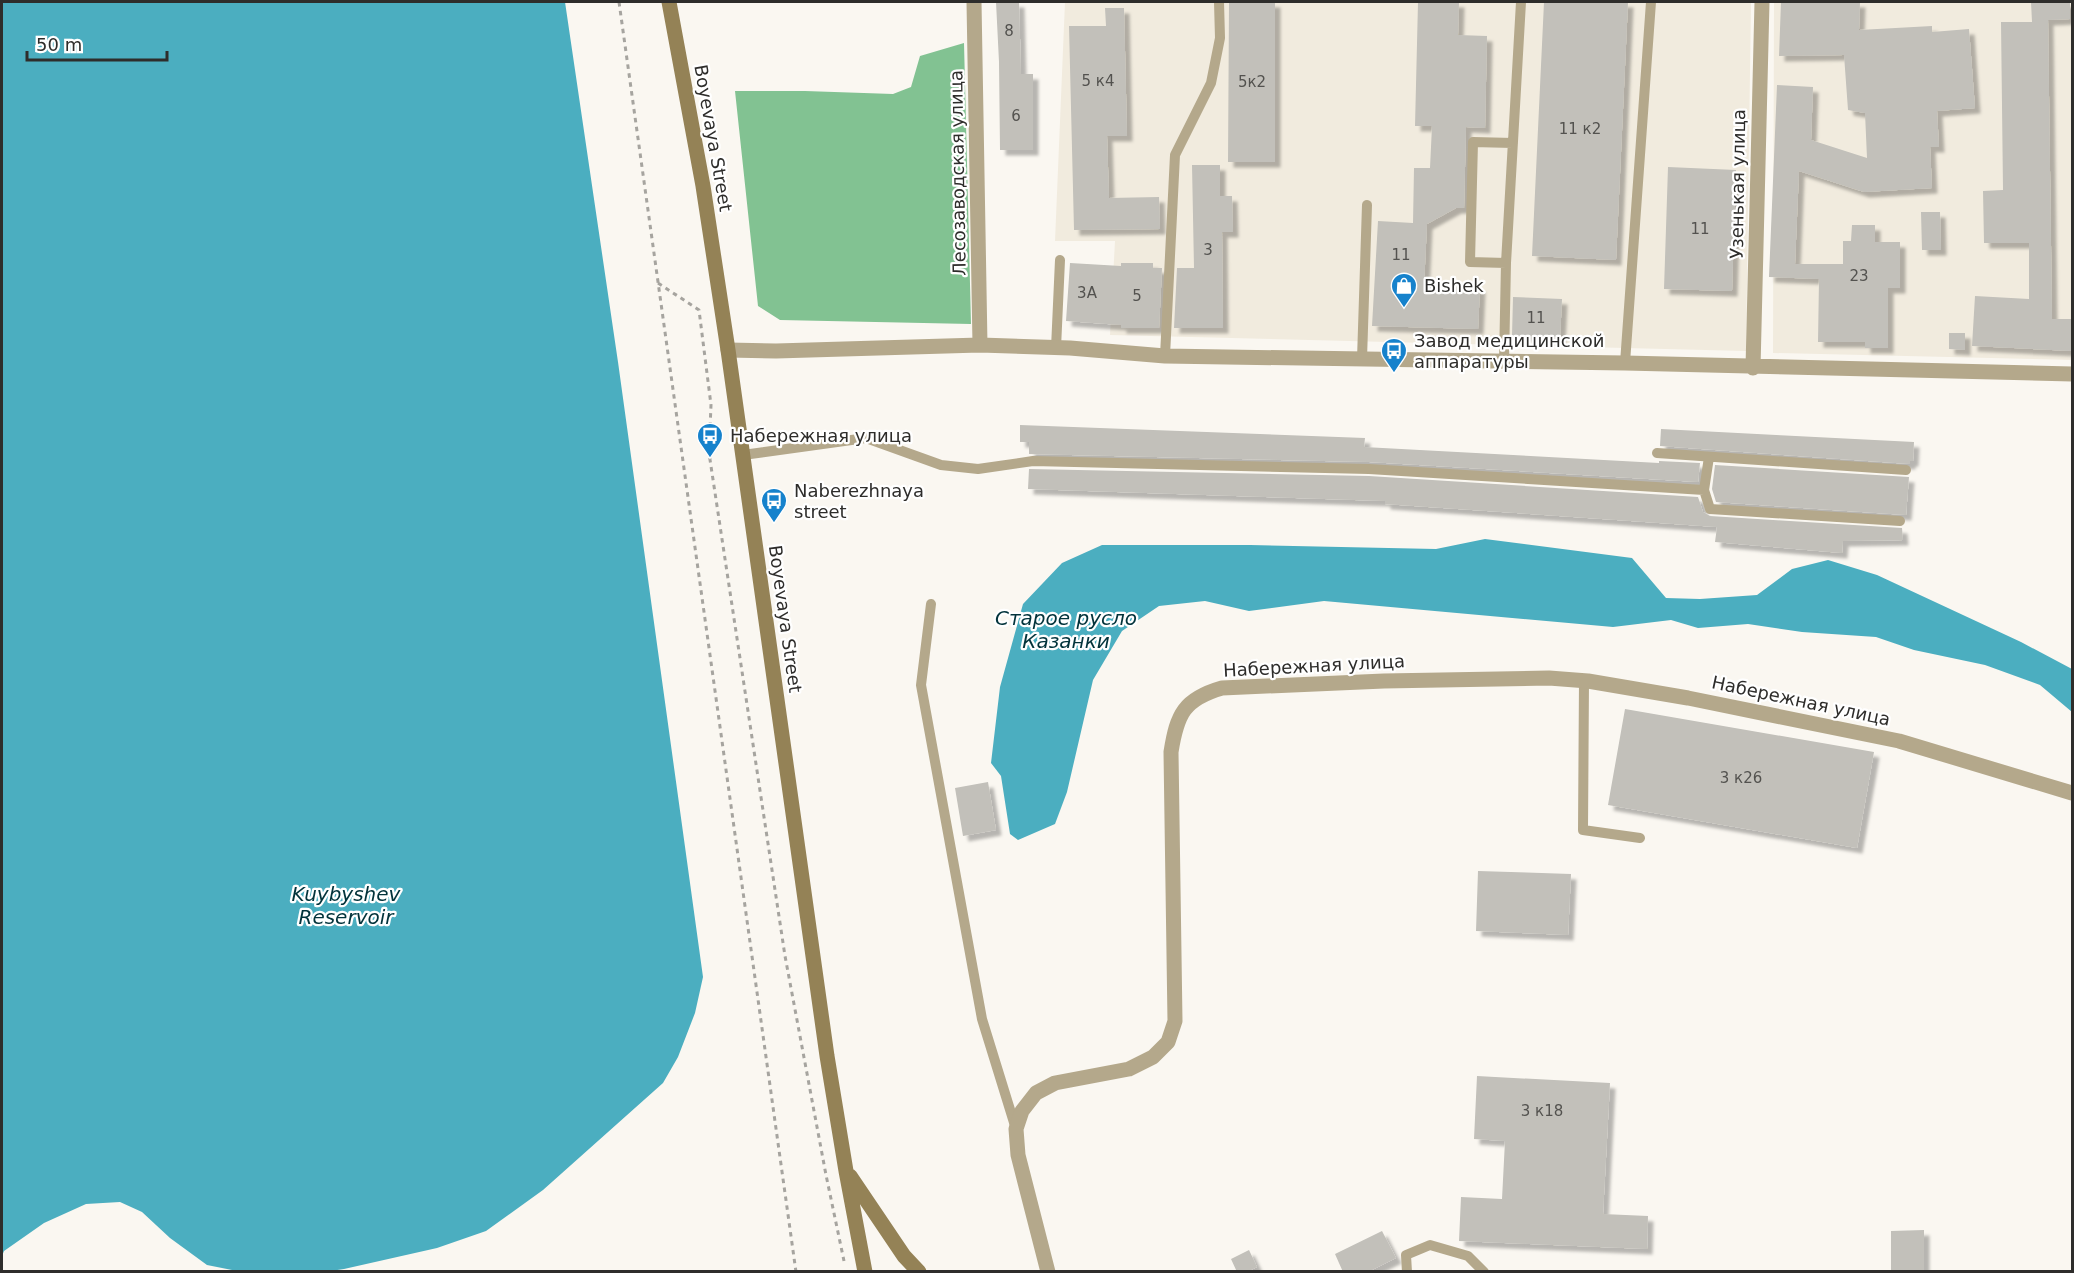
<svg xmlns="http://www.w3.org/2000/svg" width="2074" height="1273" font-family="'DejaVu Sans',sans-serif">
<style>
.built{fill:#f1ebde}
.forest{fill:#82c292}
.water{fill:#4baec0}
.building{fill:#c2c0ba;filter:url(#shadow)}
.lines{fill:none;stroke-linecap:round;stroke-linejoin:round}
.path{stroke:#a6a49f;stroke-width:3;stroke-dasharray:4.5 4.5;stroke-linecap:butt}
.lane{stroke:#b4a88b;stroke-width:10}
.street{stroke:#b4a88b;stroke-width:15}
.secondary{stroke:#948256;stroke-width:15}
.labels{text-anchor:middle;stroke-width:4.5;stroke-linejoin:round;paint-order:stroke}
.number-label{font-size:15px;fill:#53524f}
.street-label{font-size:18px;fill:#2e2d2b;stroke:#fff}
.poi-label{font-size:18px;fill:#2e2d2b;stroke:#fff;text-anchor:start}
.water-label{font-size:20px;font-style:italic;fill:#02333b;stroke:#fff}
</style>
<defs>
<filter id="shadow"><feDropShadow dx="5.5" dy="5.5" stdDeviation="1.5" flood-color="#0004"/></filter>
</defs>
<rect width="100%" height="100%" fill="#faf7f1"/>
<path class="built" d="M1065,2H1751L1746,351L1110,335L1115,241H1055Z
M1774,2H2072V360L1773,353Z"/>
<path class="forest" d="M964,43L971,324L780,320L758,306L735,91H805L893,94L911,87L920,56Z"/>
<path class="water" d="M2,2H565L618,362L703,977L695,1013L678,1057L663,1083L543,1190L486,1231L437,1248L344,1269L324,1272L237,1271L207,1265L170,1238L142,1212L120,1202L86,1204L44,1223L4,1251L2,1256Z
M1485,539L1632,558L1666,598L1700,599L1757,595L1792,569L1828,560L1877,575L2021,642L2072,669V712L2040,685L1985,665L1914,650L1876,637L1802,632L1748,624L1698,628L1671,620L1613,627L1324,601L1249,611L1205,601L1159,606L1122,631L1093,680L1067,792L1055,824L1018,840L1010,834L1001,776L991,763L1000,687L1023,604L1062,563L1102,545H1250L1436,549Z"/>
<path class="building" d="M996,2H1019L1021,74H1033V150H1000L999,62Z
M1229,2H1275V162H1228Z
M1418,2H1459L1458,35L1487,36L1485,128L1466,127L1464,208H1456L1427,224L1424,286L1480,287L1478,329L1372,326L1378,221L1413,223L1414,168H1430L1432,126H1415Z
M1544,2H1628L1616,260L1532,256Z
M1781,2H1860L1859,30L1932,26V32L1969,29L1975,108L1937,111L1939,147H1930L1932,188L1864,192L1799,171L1795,264H1843V241H1851L1852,225H1875V242H1900V288H1888V348H1865V342H1818L1819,279L1769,277L1777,85L1813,87L1811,140L1867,158L1865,113L1848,110L1844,55L1779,56Z
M2031,2H2070V19L2048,20L2052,319H2073V351L1972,346L1975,296L2029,299V243H1984L1983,191L2003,190L2001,22H2032Z
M1105,8H1124L1127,136H1107L1109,198L1159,197L1160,229L1074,230L1069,26H1106Z
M1192,165H1220V196H1232L1233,232H1222L1223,328H1174L1177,268H1194Z
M1668,167L1736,170L1732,291L1664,289Z
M1921,212H1940L1941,250H1922Z
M1070,263L1121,266V263H1153V268H1162L1159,328H1121V325L1066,321Z
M1513,297L1562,299L1560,338L1512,336Z
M1949,333H1965V350L1949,349Z
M1020,425L1365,438L1364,447L1659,463V461L1700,463L1698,482L1369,462L1029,454V442H1020Z
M1661,429L1914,442L1913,461H1910V464L1660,446Z
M1715,465L1909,477L1906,515L1716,502L1712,489Z
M1029,469L1369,476L1698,497L1703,512L1710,516L1902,528L1903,540L1843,541L1842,553L1715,542L1717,527L1385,504V501L1028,489Z
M1625,709L1874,752L1857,848L1608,805Z
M988,782L996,830L963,836L955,788Z
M1478,871L1571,874L1568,935L1476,931Z
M1477,1076L1610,1083L1603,1214L1648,1216L1647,1249L1459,1241L1461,1197L1502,1199L1505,1141L1474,1139Z
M1924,1230V1272H1891V1231Z
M1382,1231L1396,1258L1368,1272H1343L1335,1254Z
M1249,1250L1257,1267L1247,1272H1237L1231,1259Z"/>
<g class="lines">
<path class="path" d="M619,2L796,1272
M658,283L699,310L711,405L709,453L785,956L826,1175L844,1261"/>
<path class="lane" d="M1506,263L1470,262L1473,142L1513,143
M1056,348L1060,260
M1165,356L1175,155L1211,83L1220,38L1219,2
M1362,359L1367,205
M1504,361L1506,263L1521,2
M1625,363L1651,2
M1657,453L1906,470
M743,455L866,438L941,465L978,469L1033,461L1369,469L1704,490
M1709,457L1704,490L1710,509L1900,521
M931,604L921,685L982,1019L1016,1129
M1584,681L1583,830L1640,838
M1407,1272L1406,1255L1430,1245L1468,1256L1484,1272"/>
<path class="street" d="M974,2L980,345
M728,350L776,351L980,345L1070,348L1165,356L1625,363L2072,374
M1753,368L1762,2
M1048,1272L1018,1155L1016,1129L1022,1111L1036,1093L1055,1083L1129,1069L1153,1057L1168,1042L1175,1021L1171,752C1177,714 1184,699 1222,688L1384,681L1549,678L1588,681L1688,698L1899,741L2072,793"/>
<path class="secondary" d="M669,2L703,186L728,350L827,1056L846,1171L865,1272
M850,1176L904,1256L919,1272"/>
</g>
<defs>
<symbol id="shop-pin" viewBox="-11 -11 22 30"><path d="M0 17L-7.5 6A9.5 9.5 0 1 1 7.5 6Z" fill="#1682cc" stroke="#fff"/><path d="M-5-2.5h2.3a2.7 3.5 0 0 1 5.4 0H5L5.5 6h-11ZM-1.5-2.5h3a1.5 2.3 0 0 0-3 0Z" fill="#fff"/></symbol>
<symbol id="bus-pin" viewBox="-11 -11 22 30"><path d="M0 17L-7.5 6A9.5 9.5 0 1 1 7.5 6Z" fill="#1682cc" stroke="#fff"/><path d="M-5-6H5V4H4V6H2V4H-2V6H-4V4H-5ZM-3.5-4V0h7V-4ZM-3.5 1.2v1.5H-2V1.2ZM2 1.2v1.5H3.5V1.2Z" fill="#fff"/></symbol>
</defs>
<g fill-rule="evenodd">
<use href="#shop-pin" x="1389" y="271" width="30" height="40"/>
<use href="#bus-pin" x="1379" y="336" width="30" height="40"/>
<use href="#bus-pin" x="695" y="421" width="30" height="40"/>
<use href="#bus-pin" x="759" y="486" width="30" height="40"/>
</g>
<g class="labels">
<g class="number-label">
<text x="1009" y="36">8</text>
<text x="1098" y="86">5 к4</text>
<text x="1252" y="87">5к2</text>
<text x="1016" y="121">6</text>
<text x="1580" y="134">11 к2</text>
<text x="1700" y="234">11</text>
<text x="1208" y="255">3</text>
<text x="1401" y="260">11</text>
<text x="1859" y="281">23</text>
<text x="1087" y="298">3А</text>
<text x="1137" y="301">5</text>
<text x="1536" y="323">11</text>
<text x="1741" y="783">3 к26</text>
<text x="1542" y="1116">3 к18</text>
</g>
<g class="street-label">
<text transform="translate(713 138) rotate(80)" y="6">Boyevaya Street</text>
<text transform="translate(958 173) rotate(-91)" y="6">Лесозаводская улица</text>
<text transform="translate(1738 184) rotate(-89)" y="6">Узенькая улица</text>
<text transform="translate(785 619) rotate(82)" y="6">Boyevaya Street</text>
<text transform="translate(1314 666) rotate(-3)" y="6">Набережная улица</text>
<text transform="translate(1801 701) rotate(12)" y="6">Набережная улица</text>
</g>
<g class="poi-label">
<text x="1424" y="292">Bishek</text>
<text x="1414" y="347">Завод медицинской<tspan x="1414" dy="21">аппаратуры</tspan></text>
<text x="730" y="442">Набережная улица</text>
<text x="794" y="497">Naberezhnaya<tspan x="794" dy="21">street</tspan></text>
</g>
<g class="water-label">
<text x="1066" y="625">Старое русло<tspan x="1066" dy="23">Казанки</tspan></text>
<text x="346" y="901">Kuybyshev<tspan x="346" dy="23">Reservoir</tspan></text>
</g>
</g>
<rect width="2074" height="1273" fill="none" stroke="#2e2d2b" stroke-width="6"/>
<path d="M27 51v9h140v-9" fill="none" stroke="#2e2d2b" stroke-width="3"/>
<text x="36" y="51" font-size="18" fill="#2e2d2b" stroke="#ffffff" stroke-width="4.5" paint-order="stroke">50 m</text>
</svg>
